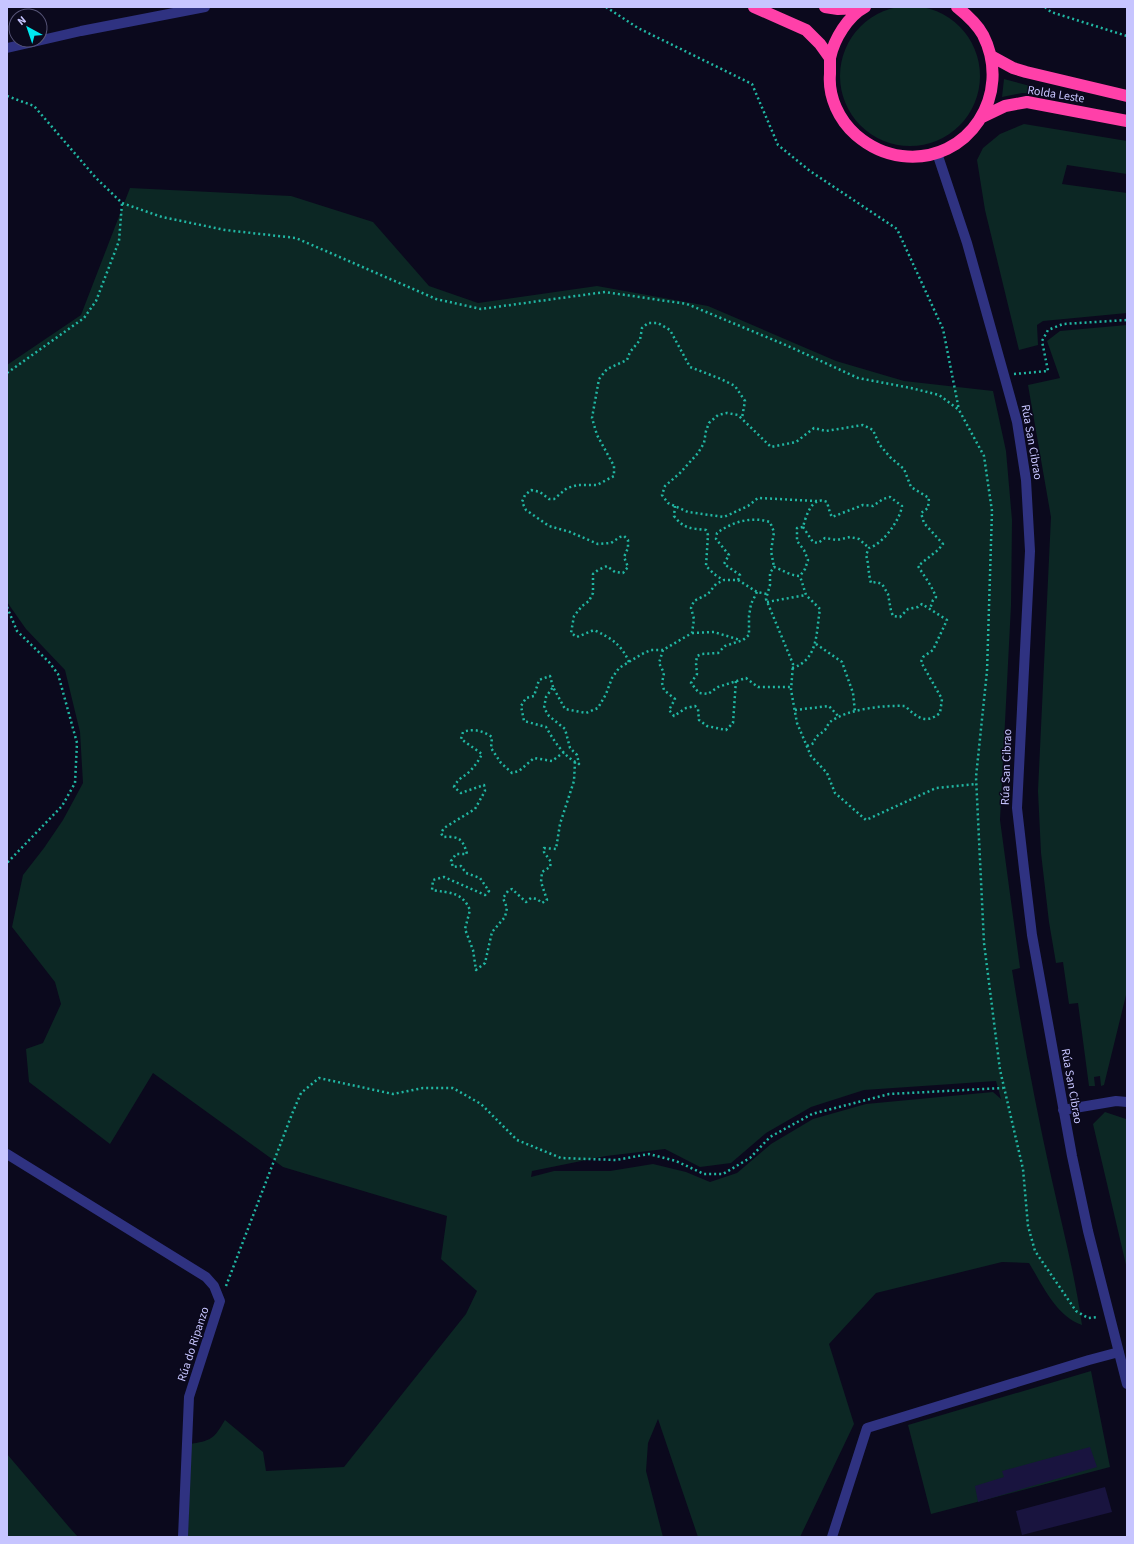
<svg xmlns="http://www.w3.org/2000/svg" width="1134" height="1544" font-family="'Source Sans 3',sans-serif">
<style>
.green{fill:#0c2724;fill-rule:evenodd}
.building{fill:#19143f}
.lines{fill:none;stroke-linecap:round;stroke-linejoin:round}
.path{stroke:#21b7a3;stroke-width:2.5;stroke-dasharray:2 3;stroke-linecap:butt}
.minor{stroke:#2f3281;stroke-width:10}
.highway{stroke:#ff40a9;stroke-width:12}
.labels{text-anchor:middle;stroke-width:3;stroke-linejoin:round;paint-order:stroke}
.street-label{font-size:12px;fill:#c7c5ff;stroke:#0b091d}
</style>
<rect width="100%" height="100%" fill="#0b091d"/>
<path class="green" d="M840 76a70 70 0 1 1 140 0a70 70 0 1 1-140 0Z
M1004,79L1045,90L1044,94L1022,93L1002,97Z
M1024,124L1127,141V174L1067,165L1062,184L1127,193V313L1043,321L1037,325L1038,345L1019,350L985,210L977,160L983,148L1000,134Z
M130,188L291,196L373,222L429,286L478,303L597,286L708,306L836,361L904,381L993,391L1006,451L1012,520L1011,605L1000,820L1020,968L1012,970C1023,1039 1036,1108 1051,1176C1062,1226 1075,1275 1082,1325C1056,1316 1043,1286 1029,1263L1002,1262L876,1293L829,1344L854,1424L800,1537H698L658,1419L648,1443L646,1471L663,1537H188L189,1444C211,1441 214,1439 225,1420L263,1452L266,1471L344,1467L466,1314L477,1291L441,1259L447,1216L283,1167L153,1073L110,1144L29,1082L26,1049L43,1043L61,1004L55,982L12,927L23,875L44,848L63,820L83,783L80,732L65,670L26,629L7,602V365L81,315ZM996,1081L1001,1099L993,1092L866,1104L813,1119L771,1144L737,1173L710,1182L686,1172L653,1164L610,1171H554L531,1177L532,1171L606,1156L665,1149L700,1167L731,1163L766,1133L811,1107L864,1090Z
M1127,325V991L1104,1085L1101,1086L1100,1076L1094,1077L1095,1086H1089L1078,1003L1069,1004L1063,962L1056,963L1049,922L1041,853L1038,791L1051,517L1028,385L1060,378L1047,341L1060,331Z
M1105,1112L1126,1119L1127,1125V1269L1093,1124Z
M1091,1371L1110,1467L931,1514L908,1425Z
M7,1454L69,1527L78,1537H7Z"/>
<path class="building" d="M1090,1447L1097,1467L978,1502L975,1486L1004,1477L1002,1471Z
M1105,1487L1112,1512L1022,1535L1016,1511Z"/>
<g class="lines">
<path class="path" d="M606,7L638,28L752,84L778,145L810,171L897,229L943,329L959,410
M1045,7L1051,12L1127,36
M7,96L34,106L96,178L122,203L162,217L225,230L296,238L436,299L481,309L605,292L687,304L788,346L858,378L911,388L939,395L959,410L984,456L992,511L987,671L976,777L984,943L1000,1070L1023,1169L1028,1226L1035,1251L1076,1311L1088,1318L1098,1317
M7,373L84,318L96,301L119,241L122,203
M1014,374L1048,371L1042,341L1048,330L1063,324L1127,320
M817,501L758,498L748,506L724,517L688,512L668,503L662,495L665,486L680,473L698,453L704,443L706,431L709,423L718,415L727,413L738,415L771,447L796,442L814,428L826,431L863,425L873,430L879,444L890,457L904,469L911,487L929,498L928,508L921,513L924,523L943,544L938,550L918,566C924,576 932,586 936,597L933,600L930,609
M675,506L674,516C684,529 690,528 706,530L708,535L706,566L714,574L723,580
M803,527L813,542L818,543L825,538L837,540L850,537L859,539L869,548
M738,580L740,575L724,564L729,555L716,539L717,533C732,522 751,516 770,522L774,532L771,551L774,567
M757,592L751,604L749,616V635L743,640L725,646L718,653L702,654L697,656L696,663L697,674L691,683L699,693L708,694L718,687L746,678L758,687H791
M767,602L806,595
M7,607L17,631L49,662L58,674L77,743L75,783L62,806L7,863
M692,633L714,632L740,640
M816,644L842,662L853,693L855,712
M663,650L659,663L664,673L662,683L664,690L675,699L669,710L674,716L686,708L695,706L698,709L699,720L707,726L726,730L733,723L736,680
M629,662C621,644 611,638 594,630L577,637L571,633L574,616L582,606L589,601L593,593V574L598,570L607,566L615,572L623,573L628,567L624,557L628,548V540L624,536L620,537L611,543L598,544L570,532L549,526L526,510L522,502L525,495L531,490L540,492L549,499H554L567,488L578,485H597L614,476V466L597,435L592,418L599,379L607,369L627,360L630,352L640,340L642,328L648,323H658L670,330L690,367L721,379L735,386L745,401L742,418
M792,668C819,660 816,631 820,609L806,595L800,576
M553,687L550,676L539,680L534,696L526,698L521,706L524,721L546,727C554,741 564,757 579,764L577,755L570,748L565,729L549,716L544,708L546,697L553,687L565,709L586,713L598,708L606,694L612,678L619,668L642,654L651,650H663L692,633L694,619L691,608L694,601L708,594L716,584L724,580H738L757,592L767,594
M795,710L829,706L839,717
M807,746L814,743C815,735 820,735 825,730C827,727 828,724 830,722C847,709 884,705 905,706C917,717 925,725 940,713L942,699L921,662L923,657L933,650L947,620L922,604L918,607L908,609L900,617L893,616L891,611L888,594L882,584L876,582L871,583C868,573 869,564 866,555L869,548C883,544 900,520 902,506L890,497L883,499L873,506L863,505L832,517L830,513L827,502C812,495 806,516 803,527L797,528V541L804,550L808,560L805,569L800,576C791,576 783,570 774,567L770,573V585L766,599L793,664L791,690L797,723L811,756L827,773L835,793L866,820L936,788L976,784
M564,752L552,761L534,758L519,771L512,773L501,763L491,748L492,737C483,731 474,728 463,732L461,739L482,754C479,760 475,766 470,771C464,777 458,778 454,787L461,793L484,785L485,791L475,809L444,828L441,833L443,837C459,836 463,839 467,854H456L451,861L453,867L461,866L466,873L480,878L489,891L485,895L444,877L433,880L432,890C451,893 462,892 470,910L465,929L473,950L476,970L485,963L492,932L505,917L507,908L503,898L508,891L512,889L526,902L531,898L537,899L542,903L547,900L541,882L542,872L550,867L551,862L544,852V848L556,849L560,824L574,781L575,762
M226,1286L292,1114L301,1093L319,1078L393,1094L423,1088H453L481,1104L517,1140L561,1158L616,1160L649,1154L676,1161L704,1174H723L750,1158L770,1137L812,1114L889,1094L1003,1088"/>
<path class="minor" d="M7,48L81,31L205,7
M937,153L967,243L1004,375L1017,422L1026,480L1030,551L1017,808L1024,869L1032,935L1072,1156L1088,1231L1127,1384
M1063,1110L1116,1101L1127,1102
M7,1154L206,1277L214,1286L220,1301L189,1397L183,1537
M832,1537L867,1428L1089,1360L1119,1352"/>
<path class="highway" d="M754,7L806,30L820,44L830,58
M825,7L838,9L863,8
M865,7C848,16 834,39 830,58C830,63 830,69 830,74C828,97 839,120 856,135C870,147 884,154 902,156C969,164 1013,94 983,35C977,24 967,15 957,7
M991,56L1013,68L1026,72L1127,96
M982,117L1005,106L1027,102L1127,121"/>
</g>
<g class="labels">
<g class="street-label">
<text transform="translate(1056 94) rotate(9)" y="4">Rolda Leste</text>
<text transform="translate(1032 442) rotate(80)" y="4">Rúa San Cibrao</text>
<text transform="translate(1006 767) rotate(-88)" y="4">Rúa San Cibrao</text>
<text transform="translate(1072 1086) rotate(80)" y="4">Rúa San Cibrao</text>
<text transform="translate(193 1344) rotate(-72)" y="4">Rúa do Ripanzo</text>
</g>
</g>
<rect width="1134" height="1544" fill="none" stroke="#c7c5ff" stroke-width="16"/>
<g transform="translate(28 28) rotate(320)"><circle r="19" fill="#0b091d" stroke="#565477"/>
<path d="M0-3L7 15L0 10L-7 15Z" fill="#00e9f0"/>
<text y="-6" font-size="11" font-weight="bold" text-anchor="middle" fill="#c7c5ff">N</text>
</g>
</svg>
